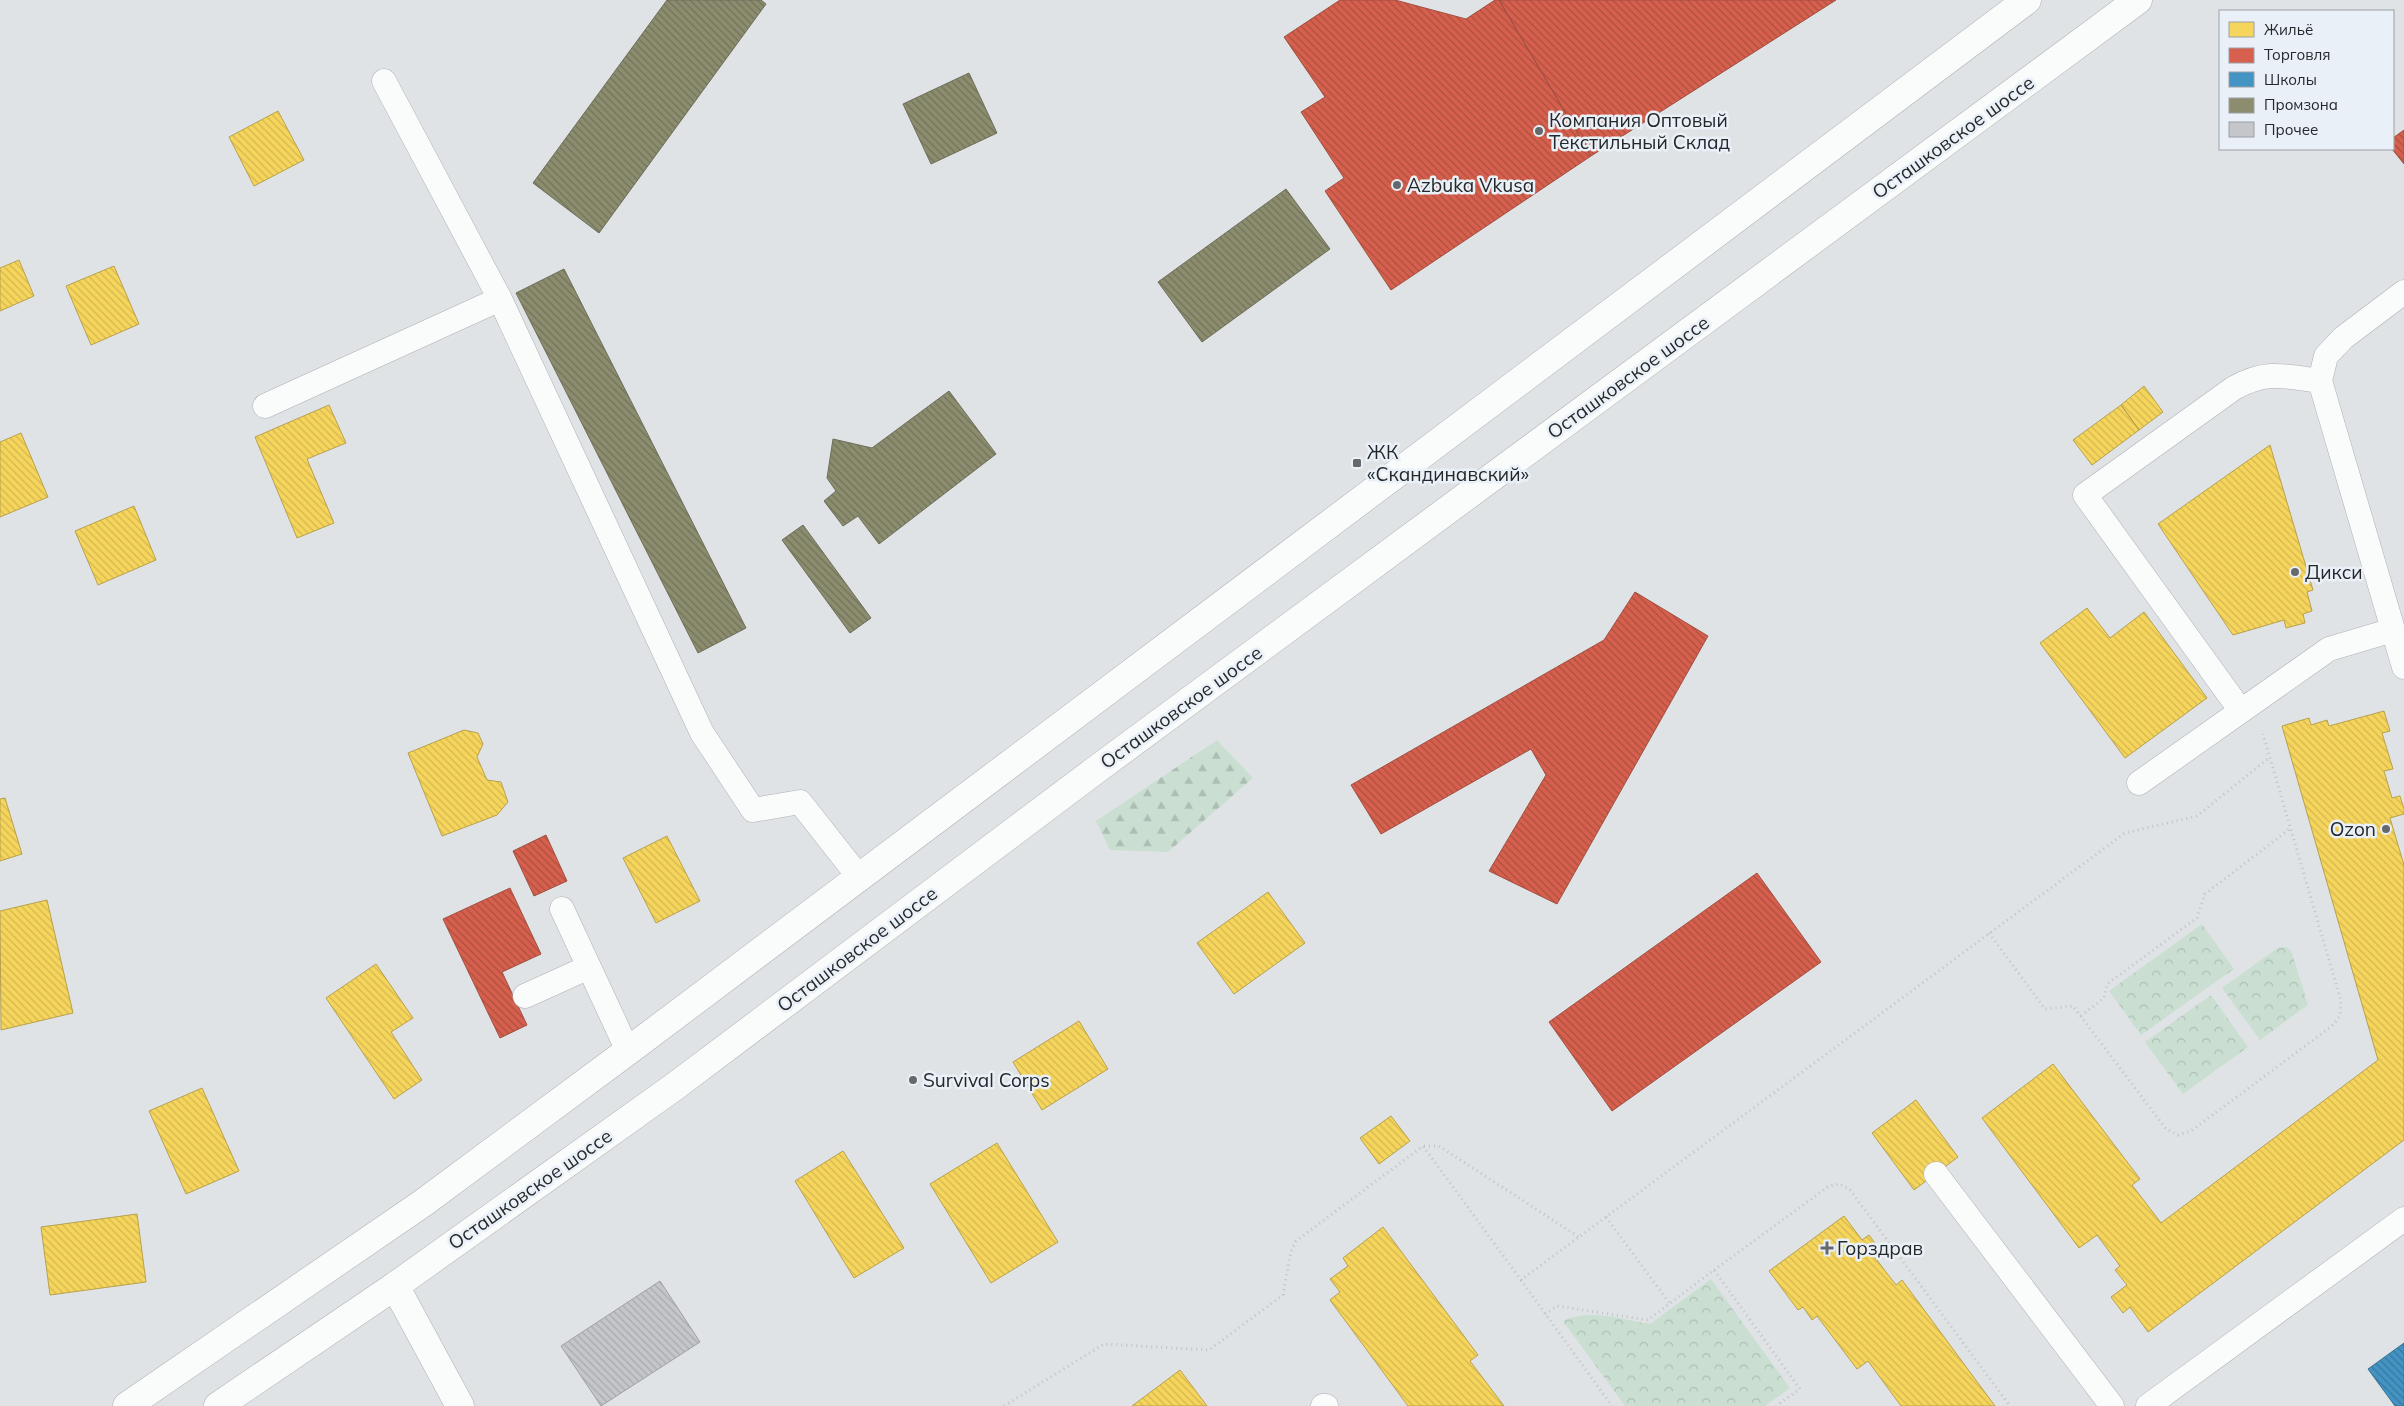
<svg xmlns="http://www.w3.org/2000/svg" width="2404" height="1406" font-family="Mulish,sans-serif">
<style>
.forest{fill:url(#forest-firs)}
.park{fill:url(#park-crowns)}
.homes{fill:url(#homes-back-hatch);stroke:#b7a14d}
.shops{fill:url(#shops-back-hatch);stroke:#a14f42}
.schools{fill:url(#schools-back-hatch);stroke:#3a7395}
.industry{fill:url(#industry-back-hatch);stroke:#6d6e5a}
.building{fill:url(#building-back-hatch);stroke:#9fa1a4}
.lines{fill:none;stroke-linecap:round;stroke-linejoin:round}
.service-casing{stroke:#aeb0b3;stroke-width:25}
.minor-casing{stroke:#aeb0b3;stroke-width:29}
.secondary-casing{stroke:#aeb0b3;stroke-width:29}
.path{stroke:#c0c2c4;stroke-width:3;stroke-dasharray:1 4;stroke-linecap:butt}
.service{stroke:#fafbfb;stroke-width:24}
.minor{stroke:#fafbfb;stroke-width:28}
.secondary{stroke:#fafbfb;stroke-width:28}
.poi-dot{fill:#66696c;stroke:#e9f0f7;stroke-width:2}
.labels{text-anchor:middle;stroke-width:5;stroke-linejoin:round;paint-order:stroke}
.poi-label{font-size:19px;fill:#25282a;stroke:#e9f0f7;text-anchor:start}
.street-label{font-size:19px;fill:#25282a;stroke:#e9f0f7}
</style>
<defs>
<pattern id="forest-firs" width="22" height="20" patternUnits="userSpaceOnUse" patternTransform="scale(1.25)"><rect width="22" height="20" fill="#cadfd1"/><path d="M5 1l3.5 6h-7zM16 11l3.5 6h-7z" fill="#adbfb4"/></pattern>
<pattern id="park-crowns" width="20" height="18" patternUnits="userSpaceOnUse" patternTransform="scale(1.25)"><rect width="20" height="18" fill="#cadfd1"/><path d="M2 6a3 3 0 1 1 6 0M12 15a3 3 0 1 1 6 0" fill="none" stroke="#adbfb4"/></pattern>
<pattern id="homes-back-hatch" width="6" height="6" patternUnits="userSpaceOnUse" patternTransform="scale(1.25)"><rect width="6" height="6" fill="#f6d55c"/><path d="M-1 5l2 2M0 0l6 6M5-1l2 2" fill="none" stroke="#d3b750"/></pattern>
<pattern id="shops-back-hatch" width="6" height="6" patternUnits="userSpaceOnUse" patternTransform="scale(1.25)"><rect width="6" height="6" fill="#d6604d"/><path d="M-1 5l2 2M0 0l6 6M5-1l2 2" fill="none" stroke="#ad4f40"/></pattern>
<pattern id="schools-back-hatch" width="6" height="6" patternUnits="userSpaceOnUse" patternTransform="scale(1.25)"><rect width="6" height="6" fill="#4393c3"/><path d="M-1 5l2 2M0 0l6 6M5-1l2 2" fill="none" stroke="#38789f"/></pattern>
<pattern id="industry-back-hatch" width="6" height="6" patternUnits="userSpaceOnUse" patternTransform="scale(1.25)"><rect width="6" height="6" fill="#8c8c6e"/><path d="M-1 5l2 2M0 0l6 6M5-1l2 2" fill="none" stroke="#72725b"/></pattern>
<pattern id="building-back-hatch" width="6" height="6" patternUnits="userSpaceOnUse" patternTransform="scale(1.25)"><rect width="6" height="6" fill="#c4c6c9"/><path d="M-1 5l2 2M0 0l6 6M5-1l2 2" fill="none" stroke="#a8aaad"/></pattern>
</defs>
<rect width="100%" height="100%" fill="#e0e3e6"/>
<path class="forest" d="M1217,740L1253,778L1168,852L1110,850L1096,821Z"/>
<path class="park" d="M2202,924L2234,969L2141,1035L2109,991Z
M2279,947H2287L2292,953L2308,1005L2260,1040L2222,988Z
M2211,995L2248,1047L2183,1094L2145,1042Z
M1711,1279L1790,1388L1765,1406H1625L1563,1321C1590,1308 1621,1319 1650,1324Z"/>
<path class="homes" d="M278,111L304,160L254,186L229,137Z
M19,260L34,296L0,311V268Z
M114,266L139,324L91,345L66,286Z
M2144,386L2163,412L2139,430L2121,405Z
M329,405L346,443L307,459L334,523L297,538L255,437Z
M2121,405L2139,430L2092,465L2073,440Z
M21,433L48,497L0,517V442Z
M2270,445L2313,590L2307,592L2312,611L2303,614L2305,623L2286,628L2284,620L2233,635L2158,524Z
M134,506L156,560L98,585L75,531Z
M2087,608L2110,638L2144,612L2207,698L2125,758L2040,643Z
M2384,711L2390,731L2382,733L2393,769L2384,771L2392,798L2400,796L2404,809V814L2390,818L2404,865V1140L2148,1332L2130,1307L2123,1313L2111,1297L2127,1285L2115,1270L2120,1266L2097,1235L2079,1248L1982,1118L2053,1064L2140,1179L2132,1185L2161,1223L2378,1060L2282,726L2309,718L2311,725L2327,720L2329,726Z
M464,730L478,733L483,744L477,757L487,780L501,782L508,802L497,815L442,836L408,753Z
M5,798L22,854L0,861V799Z
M667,836L700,901L656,923L623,858Z
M1268,892L1305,943L1234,994L1197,943Z
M47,900L73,1013L1,1030L0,911Z
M376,964L413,1018L391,1032L422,1080L394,1099L326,998Z
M1079,1021L1108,1069L1042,1110L1013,1062Z
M202,1088L239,1171L186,1194L149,1111Z
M1916,1100L1958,1157L1914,1190L1872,1133Z
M1391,1116L1410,1141L1379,1164L1360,1138Z
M997,1143L1058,1242L991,1283L930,1184Z
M843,1151L904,1248L854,1278L795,1181Z
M137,1214L146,1282L50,1295L41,1227Z
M1844,1216L1862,1240L1869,1235L1880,1250L1873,1255L1896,1285L1902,1280L1995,1406H1901L1868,1361L1857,1369L1817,1316L1812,1320L1803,1307L1798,1310L1769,1271Z
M1383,1227L1478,1355L1470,1361L1504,1406H1408L1330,1300L1340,1292L1330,1279L1348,1266L1343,1258Z
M1180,1370L1207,1406H1132Z"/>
<path class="shops" d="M1340,0H1395L1466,19L1495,0H1499L1591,156L1391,290L1325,191L1344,178L1301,112L1325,97L1284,37Z
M1499,0H1836L1591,156Z
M2404,130V164L2392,149L2393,138Z
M1635,592L1708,636L1557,904L1489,871L1546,775L1531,749L1381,834L1351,785L1604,640Z
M546,835L567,881L534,896L513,851Z
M1757,873L1821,962L1612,1111L1549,1022Z
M510,888L541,954L502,972L527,1025L500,1038L443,919Z"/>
<path class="schools" d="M2404,1343V1406H2395L2368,1369Z"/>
<path class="industry" d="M667,0H761L766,4L599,233L533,183Z
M969,73L997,133L931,164L903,104Z
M1286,189L1330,249L1202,342L1158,282Z
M564,269L746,628L698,653L516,293Z
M949,391L996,454L879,544L858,516L843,526L824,501L836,491L827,478L833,439L872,448Z
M803,525L871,618L850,633L782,540Z"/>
<path class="building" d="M660,1281L700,1342L601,1406L561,1346Z"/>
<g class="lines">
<defs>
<path id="service" d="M384,81L500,299L702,733L753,810L800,802L859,877
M2404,292L2343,338L2326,356L2320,381L2404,667
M265,406L500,299
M2241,711L2085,495L2234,388C2267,370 2284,376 2320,381
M2139,783L2329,649L2393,630
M562,909L628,1051
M525,996L589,967
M1936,1174L2112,1406
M1323,1406H1326
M2148,1406L2404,1219"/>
<path id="minor" d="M395,1286L460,1406"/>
<path id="secondary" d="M127,1406L423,1203L628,1051L2027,0
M218,1406L395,1286L674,1087L1093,772L2138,0"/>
</defs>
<use href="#service" class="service-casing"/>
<use href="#minor" class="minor-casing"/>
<use href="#secondary" class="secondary-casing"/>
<path class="path" d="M1989,933L2045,1009L2073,1006L2166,1129L2178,1135L2191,1131L2332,1026L2340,1016L2341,1001L2263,734
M2081,1016L2104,998L2107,984L2197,918L2205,894L2291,828
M1424,1146H1439L1579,1237
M1606,1217L1670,1304
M1714,1270L1829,1186L1840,1184L1850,1190L2010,1406
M1521,1280L1612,1406
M1545,1314L1557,1306L1648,1320L1714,1270L1800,1389L1776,1406
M1004,1406L1104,1344L1209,1350L1283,1295L1291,1251L1296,1241L1423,1146L1521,1280L2125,833L2197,816L2270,757"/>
<use href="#service" class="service"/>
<use href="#minor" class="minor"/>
<use href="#secondary" class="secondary"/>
</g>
<g class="poi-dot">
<circle cx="1539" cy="131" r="5"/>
<circle cx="1397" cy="185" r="5"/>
<rect x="1352" y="458" width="10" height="10" rx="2.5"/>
<circle cx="2295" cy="572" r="5"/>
<circle cx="2386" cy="829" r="5"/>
<circle cx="913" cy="1080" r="5"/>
<path d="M1824.5 1240.5h5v5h5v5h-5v5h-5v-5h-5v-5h5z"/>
</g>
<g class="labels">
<g class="poi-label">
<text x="1549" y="127">Компания Оптовый<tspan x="1549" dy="22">Текстильный Склад</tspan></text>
<text x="1407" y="192">Azbuka Vkusa</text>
<text x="1367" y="459">ЖК<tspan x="1367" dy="22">«Скандинавский»</tspan></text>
<text x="2305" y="579">Дикси</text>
<text x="2376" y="836" text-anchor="end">Ozon</text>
<text x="923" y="1087">Survival Corps</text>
<text x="1837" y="1255">Горздрав</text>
</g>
<g class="street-label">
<text transform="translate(1953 137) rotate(-36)" y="7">Осташковское шоссе</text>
<text transform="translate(1628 377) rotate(-36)" y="7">Осташковское шоссе</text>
<text transform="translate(1181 707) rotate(-36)" y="7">Осташковское шоссе</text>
<text transform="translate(857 949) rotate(-37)" y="7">Осташковское шоссе</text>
<text transform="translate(530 1189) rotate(-35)" y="7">Осташковское шоссе</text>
</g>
</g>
<rect x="2219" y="10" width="175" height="140" fill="#e9f0f7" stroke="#9ba0a5"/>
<rect x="2229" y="22" width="25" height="15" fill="#f6d55c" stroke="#9ba0a5"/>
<text x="2264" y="35" font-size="15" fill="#25282a">Жильё</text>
<rect x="2229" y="48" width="25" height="15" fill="#d6604d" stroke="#9ba0a5"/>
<text x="2264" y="60" font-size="15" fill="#25282a">Торговля</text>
<rect x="2229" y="72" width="25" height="15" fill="#4393c3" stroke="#9ba0a5"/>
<text x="2264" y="85" font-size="15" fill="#25282a">Школы</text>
<rect x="2229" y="98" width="25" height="15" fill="#8c8c6e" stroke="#9ba0a5"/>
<text x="2264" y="110" font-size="15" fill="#25282a">Промзона</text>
<rect x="2229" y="122" width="25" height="15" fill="#c4c6c9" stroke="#9ba0a5"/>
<text x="2264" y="135" font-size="15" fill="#25282a">Прочее</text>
</svg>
